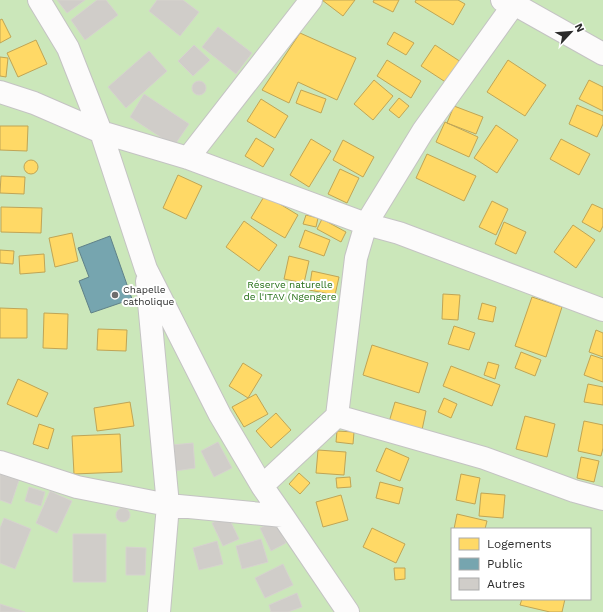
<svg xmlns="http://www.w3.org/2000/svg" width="603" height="612" font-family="'Work Sans',sans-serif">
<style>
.green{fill:#cbe7ba;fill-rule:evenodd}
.homes{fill:#ffd966;stroke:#c0a555}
.public{fill:#76a5af;stroke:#608188}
.building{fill:#d0cdc9;stroke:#d6d3ce}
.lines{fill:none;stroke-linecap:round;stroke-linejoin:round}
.minor-casing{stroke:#c4c3c3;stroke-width:24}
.minor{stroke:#fcfbfb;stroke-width:22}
.poi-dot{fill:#6f6d6c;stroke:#fff;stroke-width:1.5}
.labels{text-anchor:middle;stroke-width:4;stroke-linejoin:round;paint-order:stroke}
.park-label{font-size:10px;fill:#256f17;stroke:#fff}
.poi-label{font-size:10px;fill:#2c2c2c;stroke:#fff;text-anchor:start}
</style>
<rect width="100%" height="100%" fill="#ebe7e2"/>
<path class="green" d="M0,0H603V612H0ZM452,529H590V599H452Z"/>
<path class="homes" d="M322,0H355L343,16Z
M374,0H399L393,12L373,2Z
M416,0H458L465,4L453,25L415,2Z
M2,19L11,37L0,43V20Z
M394,32L414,43L406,55L387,44Z
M300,33L356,58L337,100L298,82L289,103L262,90Z
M36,40L47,64L18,77L7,53Z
M435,45L461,62L447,83L421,66Z
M0,57L8,58L6,77L0,76Z
M387,60L421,81L411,98L377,76Z
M508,60L546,85L525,116L487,92Z
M374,80L393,96L373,120L354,104Z
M589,80L603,87V111L579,99Z
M301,90L326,99L321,113L296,103Z
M399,98L409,106L399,118L389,110Z
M261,99L288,116L275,138L247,121Z
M577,105L603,116V124L597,137L569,124Z
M454,106L483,117L476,134L447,123Z
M445,122L478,137L469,157L436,142Z
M496,125L518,140L497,173L474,158Z
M0,126H28L27,151L0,150Z
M256,138L274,149L263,167L245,156Z
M311,139L331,151L309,187L290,175Z
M561,139L590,154L579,175L550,159Z
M343,140L374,157L363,177L333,160Z
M427,154L476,176L464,201L416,178Z
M24 167a7 7 0 1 1 14 0a7 7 0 1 1-14 0Z
M340,169L359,178L347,203L328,194Z
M178,175L202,186L186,219L163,208Z
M1,176L25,177L24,194L0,193Z
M265,195L298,215L285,238L251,218Z
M492,201L508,209L496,235L479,227Z
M592,204L603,209V226L600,232L582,222Z
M1,207L42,208L41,233L1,232Z
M306,215L318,218L316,227L303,224Z
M322,219L346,232L341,242L317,229Z
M244,221L277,245L259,271L226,247Z
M504,222L526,232L516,254L495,244Z
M573,225L595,240L576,268L554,252Z
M305,230L330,240L324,256L299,247Z
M72,233L78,261L55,267L49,238Z
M0,250L14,251L13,264L0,263Z
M44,254L45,272L20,274L19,256Z
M289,256L309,261L304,283L284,279Z
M312,271L339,277L335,295L309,290Z
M443,294L460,295L458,320L442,319Z
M532,297L562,307L546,357L515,346Z
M482,303L496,307L493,322L478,319Z
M0,308L27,309V338H0Z
M44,313L68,314L67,349L43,348Z
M454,326L475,333L469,350L448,344Z
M98,329L127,330L126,351L97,350Z
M596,330L603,333V357L589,352Z
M372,345L428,363L419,393L363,375Z
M521,352L541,360L535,376L515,368Z
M591,355L603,359V382L584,375Z
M488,362L499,365L495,379L484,375Z
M243,363L262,375L248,398L229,386Z
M451,366L500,385L492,406L443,386Z
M18,379L48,393L37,417L7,404Z
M588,384L603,387V405L584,402Z
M256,394L268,414L244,427L232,407Z
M444,398L457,404L451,418L438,412Z
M130,402L134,426L97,431L94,408Z
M395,402L426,411L422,430L389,422Z
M276,413L291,430L271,448L256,431Z
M525,416L555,424L547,457L516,449Z
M584,421L603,425V448L601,456L578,451Z
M39,424L54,429L48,449L33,444Z
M337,431L354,432L353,444L336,442Z
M120,434L122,472L74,474L72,436Z
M386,448L409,458L400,481L376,471Z
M318,450L346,452L344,475L316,473Z
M581,457L599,461L594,482L577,478Z
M299,473L310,483L300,494L289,484Z
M461,474L480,478L475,504L456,500Z
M350,477L351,487L337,488L336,478Z
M380,482L403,488L399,504L376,498Z
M481,493L505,495L503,518L479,516Z
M341,495L348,520L323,527L316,502Z
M457,514L487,521L485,529H454Z
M372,528L405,544L396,563L363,547Z
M394,568H405V579L395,580Z
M522,599H565L562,612H550L520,605Z"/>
<path class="public" d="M110,236L132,299L91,313L79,281L89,277L78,248Z"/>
<path class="building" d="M57,0H85L67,13Z
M97,0H106L118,15L85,40L71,20Z
M157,0H183L199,12L180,36L149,11Z
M218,27L252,53L236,74L202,47Z
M194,45L210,60L193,76L178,61Z
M149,51L167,71L126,108L108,87Z
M192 88a7 7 0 1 1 14 0a7 7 0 1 1-14 0Z
M144,94L189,124L174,146L130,117Z
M218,442L232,468L214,477L201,451Z
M193,443L195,468L175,471L172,445Z
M0,474L19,480L11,504L0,500Z
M29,487L45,492L41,506L25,501Z
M50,491L72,501L57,533L36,523Z
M116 515a7 7 0 1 1 14 0a7 7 0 1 1-14 0Z
M228,516L239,539L223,546L212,523Z
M4,518L31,529L15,569L0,563V528Z
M275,521L286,543L271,551L260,528Z
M73,534H106V582H73Z
M261,539L268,562L242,569L236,546Z
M217,541L223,564L199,570L193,548Z
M126,547L146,548L145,575H126Z
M283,564L293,585L265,598L255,578Z
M297,593L302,607L288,612H271L269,605Z
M0,604L25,612H0Z"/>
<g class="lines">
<defs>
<path id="minor" d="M39,0L68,48L101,132L146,269L220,415L262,486L283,516L348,612
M502,0L514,4L603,54
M0,92L34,103L101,132L188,158L366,224L399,233L603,310
M188,158L311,0
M147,281L168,505L159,612
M337,416L484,458L574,491L603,499
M0,462L77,487L168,505L283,516
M262,486L337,416L356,258L366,224L423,131L514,4"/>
</defs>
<use href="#minor" class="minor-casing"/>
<use href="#minor" class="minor"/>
</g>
<circle class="poi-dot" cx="115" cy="295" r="4"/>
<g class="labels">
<g class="park-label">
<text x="290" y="288">Réserve naturelle<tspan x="290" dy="12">de l'ITAV (Ngengere</tspan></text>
</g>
<g class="poi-label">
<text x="123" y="293">Chapelle<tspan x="123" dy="12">catholique</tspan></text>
</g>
</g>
<rect x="451" y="528" width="140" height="72" fill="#ffffff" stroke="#ababab"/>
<rect x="459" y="538" width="20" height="12" fill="#ffd966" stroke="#ababab"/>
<text x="487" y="548" font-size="12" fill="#2c2c2c">Logements</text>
<rect x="459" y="558" width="20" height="12" fill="#76a5af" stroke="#ababab"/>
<text x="487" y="568" font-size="12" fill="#2c2c2c">Public</text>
<rect x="459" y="578" width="20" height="12" fill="#d0cdc9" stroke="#ababab"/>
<text x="487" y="588" font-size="12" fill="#2c2c2c">Autres</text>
<g transform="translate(571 32) rotate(64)" stroke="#ffffff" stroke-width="3" paint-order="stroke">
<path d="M0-3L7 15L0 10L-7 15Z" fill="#2c2c2c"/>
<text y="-6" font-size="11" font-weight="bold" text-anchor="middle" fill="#2c2c2c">N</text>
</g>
</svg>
